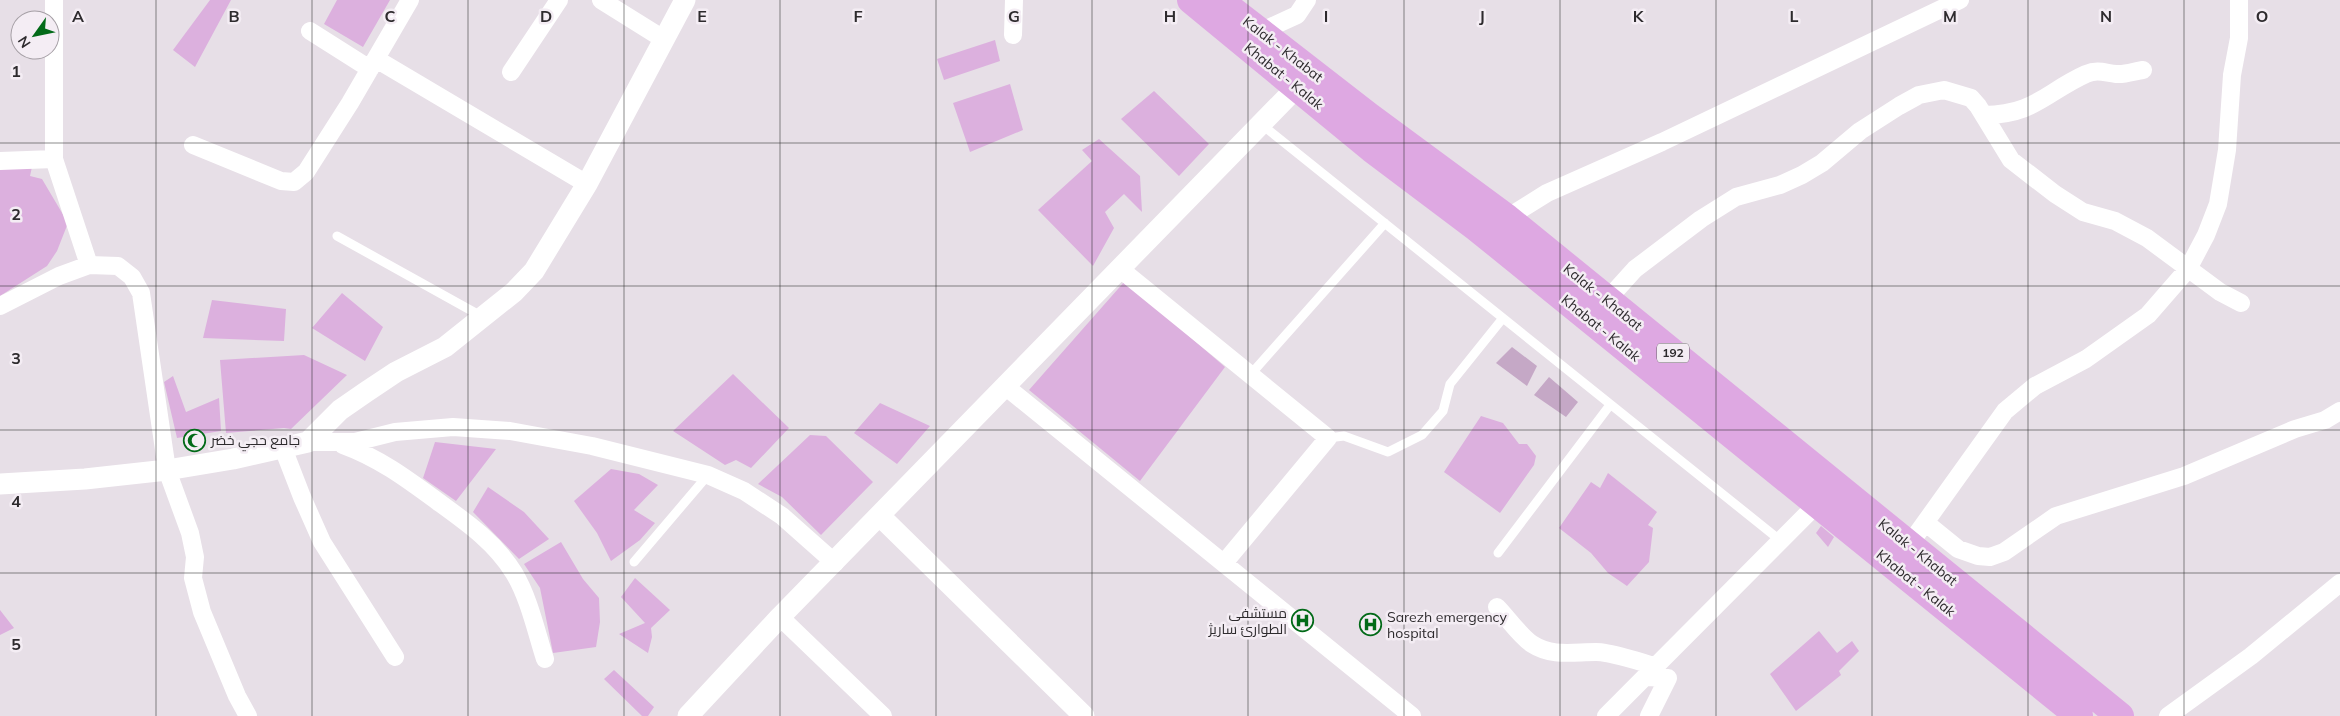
<svg xmlns="http://www.w3.org/2000/svg" width="2340" height="716" font-family="Mulish,Cairo,sans-serif">
<style>
.green{fill:#c5a8c6}
.building{fill:#dcb0de}
.lines{fill:none;stroke-linecap:round;stroke-linejoin:round}
.service{stroke:#fff;stroke-width:9}
.minor{stroke:#fff;stroke-width:18}
.tertiary{stroke:#fff;stroke-width:21}
.primary{stroke:#dea8e2;stroke-width:28}
.grid{fill:none;stroke:#2e2b2e;stroke-width:1;stroke-opacity:0.55}
.labels{text-anchor:middle;stroke-width:5;stroke-linejoin:round;paint-order:stroke}
.shield{fill:#f4edf4;stroke:#696569;stroke-width:1}
.shield-label{font-size:12px;font-weight:bold;fill:#2e2b2e}
.street-label{font-size:14px;fill:#2e2b2e;stroke:#f4edf4}
.poi-label{font-size:14px;fill:#2e2b2e;stroke:#f4edf4;text-anchor:start}
.grid-label{font-size:16px;text-anchor:middle;font-weight:bold;fill:#2e2b2e;stroke:#f4edf4;stroke-width:5;stroke-linejoin:round;paint-order:stroke}
</style>
<rect width="100%" height="100%" fill="#e7dfe7"/>
<path class="green" d="M1512,347L1537,366L1527,386L1496,363Z
M1549,377L1578,402L1566,417L1534,395Z"/>
<path class="building" d="M210,0H231L195,67L173,50Z
M337,0H390L363,47L324,24Z
M995,40L1000,61L944,80L937,59Z
M1010,84L1023,130L970,152L953,103Z
M1154,91L1209,144L1179,176L1121,119Z
M1099,139L1140,176L1142,212L1124,194L1105,212L1114,228L1093,266L1038,210L1092,161L1082,150Z
M0,163L32,167L30,176L42,179L68,223L57,251L47,266L0,296Z
M1125,281L1225,367L1140,481L1029,390Z
M342,293L383,327L365,361L312,328Z
M212,300L286,309L284,341L203,338Z
M304,355L347,375L291,429L284,428L226,433L220,360Z
M733,374L789,428L751,468L736,460L725,465L673,431Z
M173,376L186,412L219,398L221,431L177,438L164,382Z
M880,403L930,426L897,464L854,433Z
M1481,416L1503,423L1519,444H1527L1536,456L1534,465L1500,513L1444,472Z
M810,435L826,436L873,482L821,535L782,497L758,484Z
M435,442L496,449L456,501L423,478Z
M611,469L639,474L658,485L634,510L655,523L640,540L611,561L597,533L574,501Z
M1608,473L1657,512L1648,525L1653,528L1649,562L1627,586L1608,573L1591,553L1559,528L1591,482L1600,488Z
M488,487L524,512L549,539L519,559L473,512Z
M1821,526L1834,537L1828,547L1816,533Z
M561,542L583,579L599,598L600,622L596,647L553,653L540,588L524,564Z
M635,578L670,610L651,628L652,637L648,653L619,634L645,623L621,597Z
M0,610L14,628L0,635Z
M1819,631L1837,653L1852,641L1859,651L1839,671L1841,675L1796,711L1770,674Z
M614,670L654,707L648,716H642L604,679Z"/>
<g class="lines">
<path class="service" d="M1261,124L1781,541
M337,236L481,316
M1251,374L1385,223
M1328,438L1344,436L1388,452L1422,435L1443,411L1450,384L1503,318
M1498,553L1610,405
M634,562L708,475"/>
<path class="minor" d="M54,0V159L89,265
M601,0L665,40
M310,31L370,69
M1260,32L1297,15L1307,0
M1013,35L1014,0
M376,59L587,184
M511,72L559,0
M1984,115C2034,115 2046,92 2086,74C2098,69 2105,73 2116,74C2125,75 2135,71 2143,70
M193,145L281,181L294,182L306,172L350,103L410,0
M0,161L54,159
M1507,218L1547,193L1662,142L1960,0
M1119,268L1328,438L1224,563
M1607,300L1635,269L1701,219L1736,197L1780,185L1802,175L1822,163L1860,131L1899,106L1919,95L1944,90L1971,98L1978,106L2011,160L2055,194L2083,212L2115,221L2147,238L2220,292L2241,303
M0,306L59,276L89,265L118,266L132,277L141,293L167,470L190,533L195,557L193,578L202,612L237,696L248,716
M1005,386L1412,716
M308,442H355L395,432L453,427L510,431L592,446L708,475L744,491L782,516L835,563
M343,445C379,458 407,479 437,501C466,522 495,542 514,573C529,598 536,631 545,659
M283,448L302,497L322,542L395,657
M1926,523L1958,549L1978,556L1990,557L2004,552L2056,516L2184,476L2295,429L2325,420L2340,411
M1909,545L2005,411L2035,386L2086,359L2148,315L2188,269L2206,235L2218,204L2227,150L2232,75L2239,38V0
M1497,607C1507,617 1520,636 1532,644C1552,657 1573,652 1596,652C1608,652 1643,662 1656,667
M780,617L883,716
M1646,677L1668,678L1649,716
M1606,716L1825,496
M2168,716L2251,656L2340,583"/>
<path class="tertiary" d="M0,484L85,479L167,470L233,459L308,442L340,410L366,392L396,372L445,347L514,292L534,271L587,184L685,0
M880,516L1084,716
M688,716L780,617L1297,87"/>
<path class="primary" d="M1191,0L1372,149L1477,228L2079,716
M1219,0L1370,117L1507,218L2120,716"/>
</g>
<path class="grid" d="M156,0V716M312,0V716M468,0V716M624,0V716M780,0V716M936,0V716M1092,0V716M1248,0V716M1404,0V716M1560,0V716M1716,0V716M1872,0V716M2028,0V716M2184,0V716M0,143H2340M0,286H2340M0,430H2340M0,573H2340"/>
<defs>
<symbol id="mosque-ring" viewBox="-11 -11 22 22"><circle r="9.5" fill="#f4edf4" stroke="#026a18" stroke-width="1.5"/><path d="M3.5-4.9A6 6 0 1 0 3.5 4.9A5 5 0 1 1 3.5-4.9Z" fill="#026a18"/></symbol>
<symbol id="hospital-ring" viewBox="-11 -11 22 22"><circle r="9.5" fill="#f4edf4" stroke="#026a18" stroke-width="1.5"/><path d="M-5-5h3v3.5h4V-5h3V5h-3V1.5h-4V5h-3Z" fill="#026a18"/></symbol>
</defs>
<g fill-rule="evenodd">
<use href="#mosque-ring" x="182" y="428" width="25" height="25"/>
<use href="#hospital-ring" x="1290" y="608" width="25" height="25"/>
<use href="#hospital-ring" x="1358" y="612" width="25" height="25"/>
</g>
<g class="labels">
<rect class="shield" x="1657" y="343.5" width="32" height="19" rx="4"/>
<g class="shield-label">
<text x="1673" y="357">192</text>
</g>
<g class="street-label">
<text transform="translate(1283 49) rotate(38)" y="5">Kalak - Khabat</text>
<text transform="translate(1284 76) rotate(39)" y="5">Khabat - Kalak</text>
<text transform="translate(1603 297) rotate(39)" y="5">Kalak - Khabat</text>
<text transform="translate(1601 328) rotate(39)" y="5">Khabat - Kalak</text>
<text transform="translate(1918 552) rotate(39)" y="5">Kalak - Khabat</text>
<text transform="translate(1916 583) rotate(39)" y="5">Khabat - Kalak</text>
</g>
<g class="poi-label">
<text x="211" y="445">جامع حجي خضر</text>
<text x="1287" y="618" text-anchor="end">مستشفى<tspan x="1287" dy="16">الطوارئ ساريژ</tspan></text>
<text x="1387" y="622">Sarezh emergency<tspan x="1387" dy="16">hospital</tspan></text>
</g>
</g>
<g class="grid-label">
<text x="78" y="22">A</text>
<text x="234" y="22">B</text>
<text x="390" y="22">C</text>
<text x="546" y="22">D</text>
<text x="702" y="22">E</text>
<text x="858" y="22">F</text>
<text x="1014" y="22">G</text>
<text x="1170" y="22">H</text>
<text x="1326" y="22">I</text>
<text x="1482" y="22">J</text>
<text x="1638" y="22">K</text>
<text x="1794" y="22">L</text>
<text x="1950" y="22">M</text>
<text x="2106" y="22">N</text>
<text x="2262" y="22">O</text>
<text x="16" y="77">1</text>
<text x="16" y="220">2</text>
<text x="16" y="364">3</text>
<text x="16" y="507">4</text>
<text x="16" y="650">5</text>
</g>
<g transform="translate(35 35) rotate(237)"><circle r="24" fill="#f4edf4" stroke="#a59fa5"/>
<path d="M0-4L9 19L0 12L-9 19Z" fill="#026a18"/>
<text y="-8" font-size="14" font-weight="bold" text-anchor="middle" fill="#2e2b2e">N</text>
</g>
</svg>
